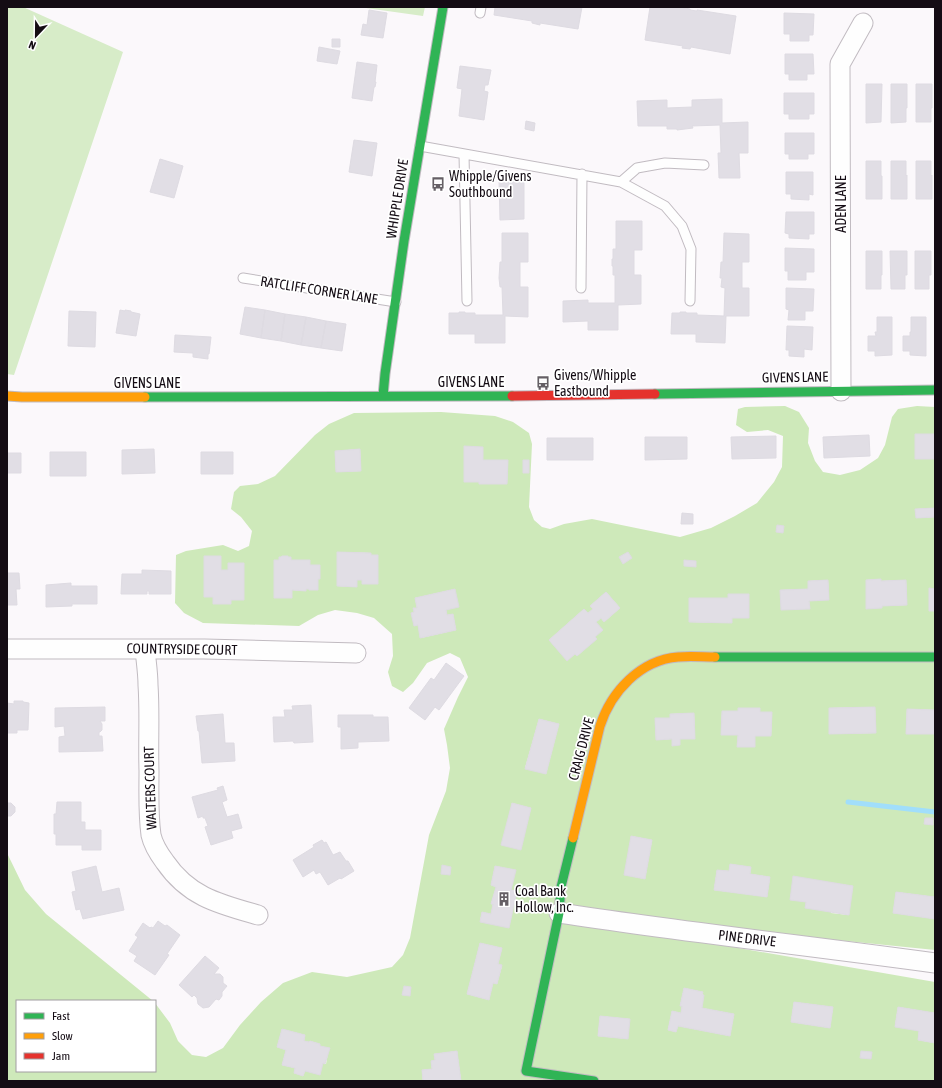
<svg xmlns="http://www.w3.org/2000/svg" width="942" height="1088" font-family="'Asap Condensed',sans-serif">
<style>
.green{fill:#d7ecc8}
.forest{fill:#cee9ba;fill-rule:evenodd}
.lines{fill:none;stroke-linecap:round;stroke-linejoin:round}
.stream{stroke:#a1defb;stroke-width:5}
.building{fill:#e1dee5;stroke:#dedbe2}
.lane-casing{stroke:#c1bbc1;stroke-width:11}
.street-casing{stroke:#c1bbc1;stroke-width:21}
.fast-casing{stroke:#c1bbc1;stroke-width:11}
.slow-casing{stroke:#c1bbc1;stroke-width:11}
.jam-casing{stroke:#c1bbc1;stroke-width:11}
.lane{stroke:#fefefe;stroke-width:9}
.street{stroke:#fefefe;stroke-width:19}
.fast{stroke:#30b455;stroke-width:9}
.slow{stroke:#ff9f0a;stroke-width:9}
.jam{stroke:#e5322d;stroke-width:9}
.labels{text-anchor:middle;stroke-width:3.5;stroke-linejoin:round;paint-order:stroke}
.poi-label{font-size:14px;fill:#140c14;stroke:#fff;text-anchor:start}
.street-label{font-size:14px;fill:#140c14;stroke:#fff}
</style>
<rect width="100%" height="100%" fill="#fbf8fb"/>
<path class="green" d="M7,7H23L123,52L14,375L7,374Z
M359,7H425L423,16Z"/>
<path class="forest" d="M785,406L799,412L809,428L808,443L815,461L823,472L840,475L860,470L878,458L885,445L892,417L898,409L917,406L935,407V434L915,435V459H935V514L934,508L916,509V518L935,517V589H929V611H935V710L907,709L906,733L935,734V897L896,892L893,913L935,919V950L727,929V946L935,982V1013L898,1007L895,1026L919,1031L918,1040L934,1043L935,1041V1081H461L457,1051L434,1054L435,1060L431,1061L432,1069L422,1070L423,1081H7V853L25,890L46,914L153,1001H17V1071H155V1003L170,1023L178,1041L192,1055L206,1057L223,1048L240,1025L261,1002L283,983L312,972L347,977L392,967L403,955L410,938L429,835L446,791L450,768L447,745L444,729L458,697L468,677L460,658L450,653L427,663L413,683L403,692L392,686L388,672L393,656L392,634L374,618L357,613L335,610L318,615L299,626L203,623L184,613L175,603L176,555L186,551L223,545L238,551L249,546L252,531L241,517L231,509L234,492L240,486L258,484L275,476L315,435L329,424L354,413L441,412L495,416L513,422L529,433L532,444L529,507L534,520L542,527L550,529L564,524L592,519L680,537L711,528L735,516L757,503L774,482L782,467L783,436L768,430L747,432L736,425L738,409L745,407ZM464,447H483V460H508L507,484H479V482H464ZM360,449L361,471L336,472L335,451ZM338,552L371,553V555H378V584H362V580H357V587L337,586ZM221,556V570H228V563H244V599L231,600V604H214L213,597H204V557ZM282,556H288V557H291V560H310V565H320V579H318V590H309V589H306V591L292,590V598H274V561L279,560V557H281ZM881,579V581L906,580L907,605L882,606V608H866V580ZM828,580L829,599L809,601L810,608L780,590L808,589V581ZM455,589L446,610L447,615L453,614L456,630L421,638L418,625L414,626V608H417L415,598ZM606,592L620,608L604,622L601,618L596,622L595,637L596,639L577,656L575,654L567,660L549,640L584,609L588,613L593,609L590,606ZM729,594L749,595V618H732V623L689,622V598H728ZM875,707L876,733L829,734V708ZM739,708H760V712H772L771,736H755V747H737L738,735L721,734L722,711H738ZM694,713L695,739H680V745H673L672,739L656,740L655,718H670V714ZM539,719L559,724L546,774L525,768ZM512,803L531,808L521,849L502,845ZM631,836L652,840L645,879L625,875ZM730,864L751,867L750,874L770,877L767,897L714,890L717,870L729,871ZM495,866L515,870L511,890L517,891L509,927L480,921L482,912L491,914L493,904H491L496,887L491,885ZM794,877L853,886L848,915L831,913V912L806,902L790,899ZM480,943L502,948L498,964L502,966L497,984L493,983L489,1000L467,994ZM684,988L703,992L702,1008L734,1014L730,1036L678,1026L676,1032L668,1030L672,1011L681,1013L682,1006H680ZM794,1002L833,1007L830,1028L791,1022ZM600,1016L629,1019L628,1039L598,1036ZM282,1029L305,1035L304,1041L309,1042L310,1041L320,1044V1046L329,1048L326,1064L323,1063L305,1071L303,1076L294,1073L295,1068L282,1065L286,1050L277,1047Z"/>
<g class="lines">
<path class="stream" d="M848,802L935,812"/>
</g>
<path class="building" d="M495,7H582L578,29L540,23V25L532,23V21L494,15Z
M650,7H680L690,9V10L697,11V10L736,16L730,54L691,47L690,49L682,48L683,46L645,40Z
M369,10L387,13L383,38L361,35L363,24L367,25Z
M784,13L814,14L813,35H809V41H790V34H784Z
M332,39H340V47H332Z
M319,47L340,51L337,64L317,61Z
M785,54H813L814,74H807V80H789V74H785Z
M357,62L377,65L375,82H376L375,87H374L372,101L352,98Z
M460,66L491,70L488,85H485L484,91L488,92L484,120L459,116L462,89L457,88Z
M866,84H882L881,122L866,123Z
M891,84H907V108H906V122L891,123Z
M916,84H932V108H931V122H916Z
M784,93H814V114H809V119H789V114H784Z
M722,99V123L748,122V153H739L740,178H719L718,153H721L720,125L692,126L693,128L677,130V129H667V126H638L637,101L667,100V108L692,107V100Z
M526,121L535,123L534,131L525,129Z
M785,133H814V154H808V159H789V154H785Z
M354,140L377,143L372,176L349,172Z
M160,159L183,166L174,198L150,192Z
M866,161H881V176H882V199H866Z
M891,161H906V176L907,175V199H891Z
M916,161H931V176L932,175V199H916Z
M786,172H813V195L809,194V200L791,199V194H786Z
M524,178V219L500,220L499,179Z
M786,212H814V234H809V239L789,238V234L785,233Z
M616,221H642V250H634V275H641V304L618,305V330H588V321L563,322V301L588,300V303H615V275H613V266H612V259H613V249H616Z
M502,233H528V262H520V287H528V317L505,316V343H475V334H449V313H459V312H465V313H475V315H503L502,287H500L499,278L500,262H502Z
M724,233L749,234V262H742V288H749V316H726L725,343L696,342V334H671L672,313H680V312H686V313H697V315L724,316L725,288L721,287L722,278H720L721,262H723Z
M785,248L814,249V272H806V280H788V271H785Z
M866,251H882V275H881V289H866Z
M890,251H907V275H905V289H891Z
M915,251H931V275H929V289H915Z
M786,288L814,289L813,311H805V320H788L789,310L786,309Z
M245,307L265,310L261,338L240,334Z
M120,310L125,311V310L131,311V312L140,314L136,336L116,333Z
M265,310L285,314L281,341L261,338Z
M69,311L96,312L95,347L68,346Z
M285,314L306,317L301,345L281,341Z
M306,317L326,321L321,348L301,345Z
M877,317H892V355L875,356V351H868V336H876L875,332H877Z
M911,317H926V356L910,355V351H903V336H910V332H911Z
M326,321L346,324L342,351L321,348Z
M787,326L813,327L812,350L804,349V357L789,356V350H786Z
M175,335L211,337L209,354H208V359L193,357V353L174,352Z
M915,434H935V459H915Z
M869,435L870,456L824,458L823,437Z
M776,436V458L732,459L731,437Z
M645,437H687V459L645,460Z
M547,438H593V460H547Z
M464,446L483,447V460H508L507,484H479V482H464Z
M154,449L155,473L122,474V450Z
M360,449L361,471L336,472L335,451Z
M50,452H86V476H50Z
M201,452H233V474H201Z
M7,453H21V473H7Z
M523,460H529V473H523Z
M935,508V517L916,518L915,509Z
M682,513L693,514V524H681Z
M777,525L784,526L783,533L776,532Z
M337,552L371,553V555H378V584H362V580H357V587L337,586Z
M628,552L632,558L623,564L619,557Z
M204,556H221V570H228V563H244V600H231V604H213V597H204Z
M282,556H288V557H291V560H310V565H320V579H318V590H309V589H306V591L292,590V598H274V560H279V557H281Z
M684,560L696,561V567L684,566Z
M142,570L171,571V594H149V591H147V594H121L122,574H142Z
M7,573H19L20,589H16L17,605H7Z
M881,579V581L906,580L907,605L882,606V608L866,609V580Z
M828,580L829,600L809,601L810,609L781,610L780,590L808,589V581Z
M71,583V586H97V604H72V606L46,607V585Z
M929,588L935,589V611H929Z
M455,589L459,607L446,610L447,615L453,614L456,630L420,638L418,625L414,626L411,613L414,612L413,608H417L415,598Z
M606,592L620,608L604,622L601,618L596,622L603,630L595,637L597,639L577,656L575,654L567,661L549,640L584,609L588,613L593,609L590,606Z
M728,594H749V618H732V623L689,622V598H728Z
M446,663L464,676L439,710L435,707L425,720L409,708L431,678L434,680Z
M14,701H23V702L29,703L28,730H17V733H7V703L14,704Z
M311,705L313,742L294,743L293,741L274,742L273,717H285L284,710H293L292,706Z
M105,707V721H100L102,724V730L100,732H99V736H102L103,751L59,752V737L65,736L64,726L55,727V708Z
M875,707L876,733L829,734V708Z
M738,708H760V712H772L771,736H755V747H737L738,735H721L722,711H738Z
M907,709L935,710V734H906Z
M694,713L695,739H680V745L672,746V739L656,740L655,718H670V714Z
M223,714L225,743H234L235,761L202,763L199,731H198L196,716Z
M338,715H373V717H388L389,741L358,742V748L341,749V727H338Z
M539,719L559,724L546,774L525,769Z
M223,786L227,800L222,802L227,817L238,814L242,828L231,831L233,838L211,845L205,827L208,826L205,818H203V816L198,818L192,797L218,790L217,788Z
M57,802H81V822H85V830H101V850H82V845H56V834H54V814H56Z
M7,803H11L15,807V812L11,816H7Z
M512,803L531,808L521,850L501,845Z
M925,818H933V825L924,824Z
M631,836L652,840L645,879L624,875Z
M322,840L324,843L326,842L333,855L340,852L346,861H348L354,871L341,879L340,878L328,885L320,872L316,874L314,870L303,877L293,860L314,847L313,845Z
M730,864L751,867L750,874L770,877L767,897L714,890L717,870L729,871Z
M442,865L451,867L450,875L441,874Z
M96,866L102,892L119,888L124,910L83,919L80,909L76,910L72,892L76,891L72,872Z
M495,866L516,870L511,890L517,891L509,928L480,922L482,912L491,914L493,904H491L496,887L491,885Z
M793,876L853,886L849,915L805,908L806,902L790,900Z
M896,892L935,897V919L893,913Z
M158,921L165,926L167,925L180,935L167,954L169,955L155,975L134,961L137,956L129,951L138,937L135,935L143,923L150,928L151,927L153,928Z
M480,943L502,948L498,964L502,965L497,984L493,983L489,1000L467,994Z
M205,956L219,968L214,974H220L223,977V983L227,986L222,992V996L219,1000L216,999L209,1007L203,1008L198,1004L197,998L194,995L192,997L179,985Z
M404,986L411,987L410,996L402,995Z
M684,988L703,992L702,995H704L702,1008L734,1014L730,1036L678,1026L676,1032L668,1030L672,1011L681,1013L682,1006H680Z
M794,1002L833,1007L830,1028L791,1022Z
M898,1007L935,1013V1043L918,1040L919,1031L895,1027Z
M600,1016L630,1019L628,1039L598,1036Z
M282,1029L305,1035L304,1041L309,1042L310,1041L320,1044V1046L330,1048L325,1064L323,1063L320,1075L305,1071L303,1076L294,1073L295,1068L282,1065L286,1050L277,1047Z
M457,1051L461,1081H423L422,1070L432,1069L431,1061L435,1060L434,1054Z
M861,1051L872,1052L871,1059L860,1058Z"/>
<g class="lines">
<defs>
<path id="lane" d="M480,13L481,7
M420,146L621,182L665,206L682,226L691,249L690,301
M464,154L467,301
M621,182L637,168L665,163L704,165
M243,278L396,302
M581,288L582,174"/>
<path id="street" d="M841,391L840,64L863,23
M7,649H204L356,653
M145,649C146,661 148,673 148,685C150,713 148,742 149,771C149,792 148,813 151,835C153,844 159,854 165,862C189,897 219,904 258,915
M559,913C684,932 810,946 935,963"/>
<path id="fast" d="M655,394L935,390
M383,396L385,374L404,241L443,7
M145,397L512,396
M715,657H935
M573,838L561,887L559,913L526,1071L594,1081"/>
<path id="slow" d="M7,396L22,397H145
M573,838L600,726C611,692 640,660 678,657C690,656 703,657 715,657"/>
<path id="jam" d="M512,396L655,394"/>
</defs>
<use href="#lane" class="lane-casing"/>
<use href="#street" class="street-casing"/>
<use href="#fast" class="fast-casing"/>
<use href="#slow" class="slow-casing"/>
<use href="#jam" class="jam-casing"/>
<use href="#lane" class="lane"/>
<use href="#street" class="street"/>
<use href="#fast" class="fast"/>
<use href="#slow" class="slow"/>
<use href="#jam" class="jam"/>
</g>
<defs>
<symbol id="bus-bare" viewBox="-9 -9 18 18"><path d="M-5-6H5V4H4V6H2V4H-2V6H-4V4H-5ZM-3.5-4V0h7V-4ZM-3.5 1.2v1.5H-2V1.2ZM2 1.2v1.5H3.5V1.2Z" fill="#655f65" stroke="#fff" stroke-width="2.5" paint-order="stroke"/></symbol>
<symbol id="building-bare" viewBox="-9 -9 18 18"><path d="M-4-6H4V6H1V3H-1V6H-4ZM-2.5-4.3h1.7v1.8h-1.7ZM.8-4.3h1.7v1.8H.8ZM-2.5-1h1.7V.8h-1.7ZM.8-1h1.7V.8H.8Z" fill="#655f65" stroke="#fff" stroke-width="2.5" paint-order="stroke"/></symbol>
</defs>
<g fill-rule="evenodd">
<use href="#bus-bare" x="428" y="174" width="20" height="20"/>
<use href="#bus-bare" x="533" y="373" width="20" height="20"/>
<use href="#building-bare" x="494" y="889" width="20" height="20"/>
</g>
<g class="labels">
<g class="poi-label">
<text x="449" y="181">Whipple/Givens<tspan x="449" dy="16">Southbound</tspan></text>
<text x="554" y="380">Givens/Whipple<tspan x="554" dy="16">Eastbound</tspan></text>
<text x="515" y="896">Coal Bank<tspan x="515" dy="16">Hollow, Inc.</tspan></text>
</g>
<g class="street-label">
<text transform="translate(397 199) rotate(-81)" y="5">WHIPPLE DRIVE</text>
<text transform="translate(841 204) rotate(-90)" y="5">ADEN LANE</text>
<text transform="translate(319 290) rotate(9)" y="5">RATCLIFF CORNER LANE</text>
<text transform="translate(795 377) rotate(-1)" y="5">GIVENS LANE</text>
<text x="471" y="387">GIVENS LANE</text>
<text x="147" y="388">GIVENS LANE</text>
<text transform="translate(182 649) rotate(1)" y="5">COUNTRYSIDE COURT</text>
<text transform="translate(581 749) rotate(-75)" y="5">CRAIG DRIVE</text>
<text transform="translate(150 788) rotate(-92)" y="5">WALTERS COURT</text>
<text transform="translate(747 938) rotate(7)" y="5">PINE DRIVE</text>
</g>
</g>
<rect width="942" height="1088" fill="none" stroke="#140c14" stroke-width="16"/>
<rect x="16" y="1000" width="140" height="72" fill="#ffffff" stroke="#a19ea1"/>
<rect x="24" y="1013" width="20" height="6" fill="#30b455" stroke="#a19ea1"/>
<text x="52" y="1020" font-size="12" fill="#140c14">Fast</text>
<rect x="24" y="1033" width="20" height="6" fill="#ff9f0a" stroke="#a19ea1"/>
<text x="52" y="1040" font-size="12" fill="#140c14">Slow</text>
<rect x="24" y="1053" width="20" height="6" fill="#e5322d" stroke="#a19ea1"/>
<text x="52" y="1060" font-size="12" fill="#140c14">Jam</text>
<g transform="translate(36 36) rotate(202)" stroke="#ffffff" stroke-width="3" paint-order="stroke">
<path d="M0-3L7 15L0 10L-7 15Z" fill="#140c14"/>
<text y="-6" font-size="11" font-weight="bold" text-anchor="middle" fill="#140c14">N</text>
</g>
</svg>
